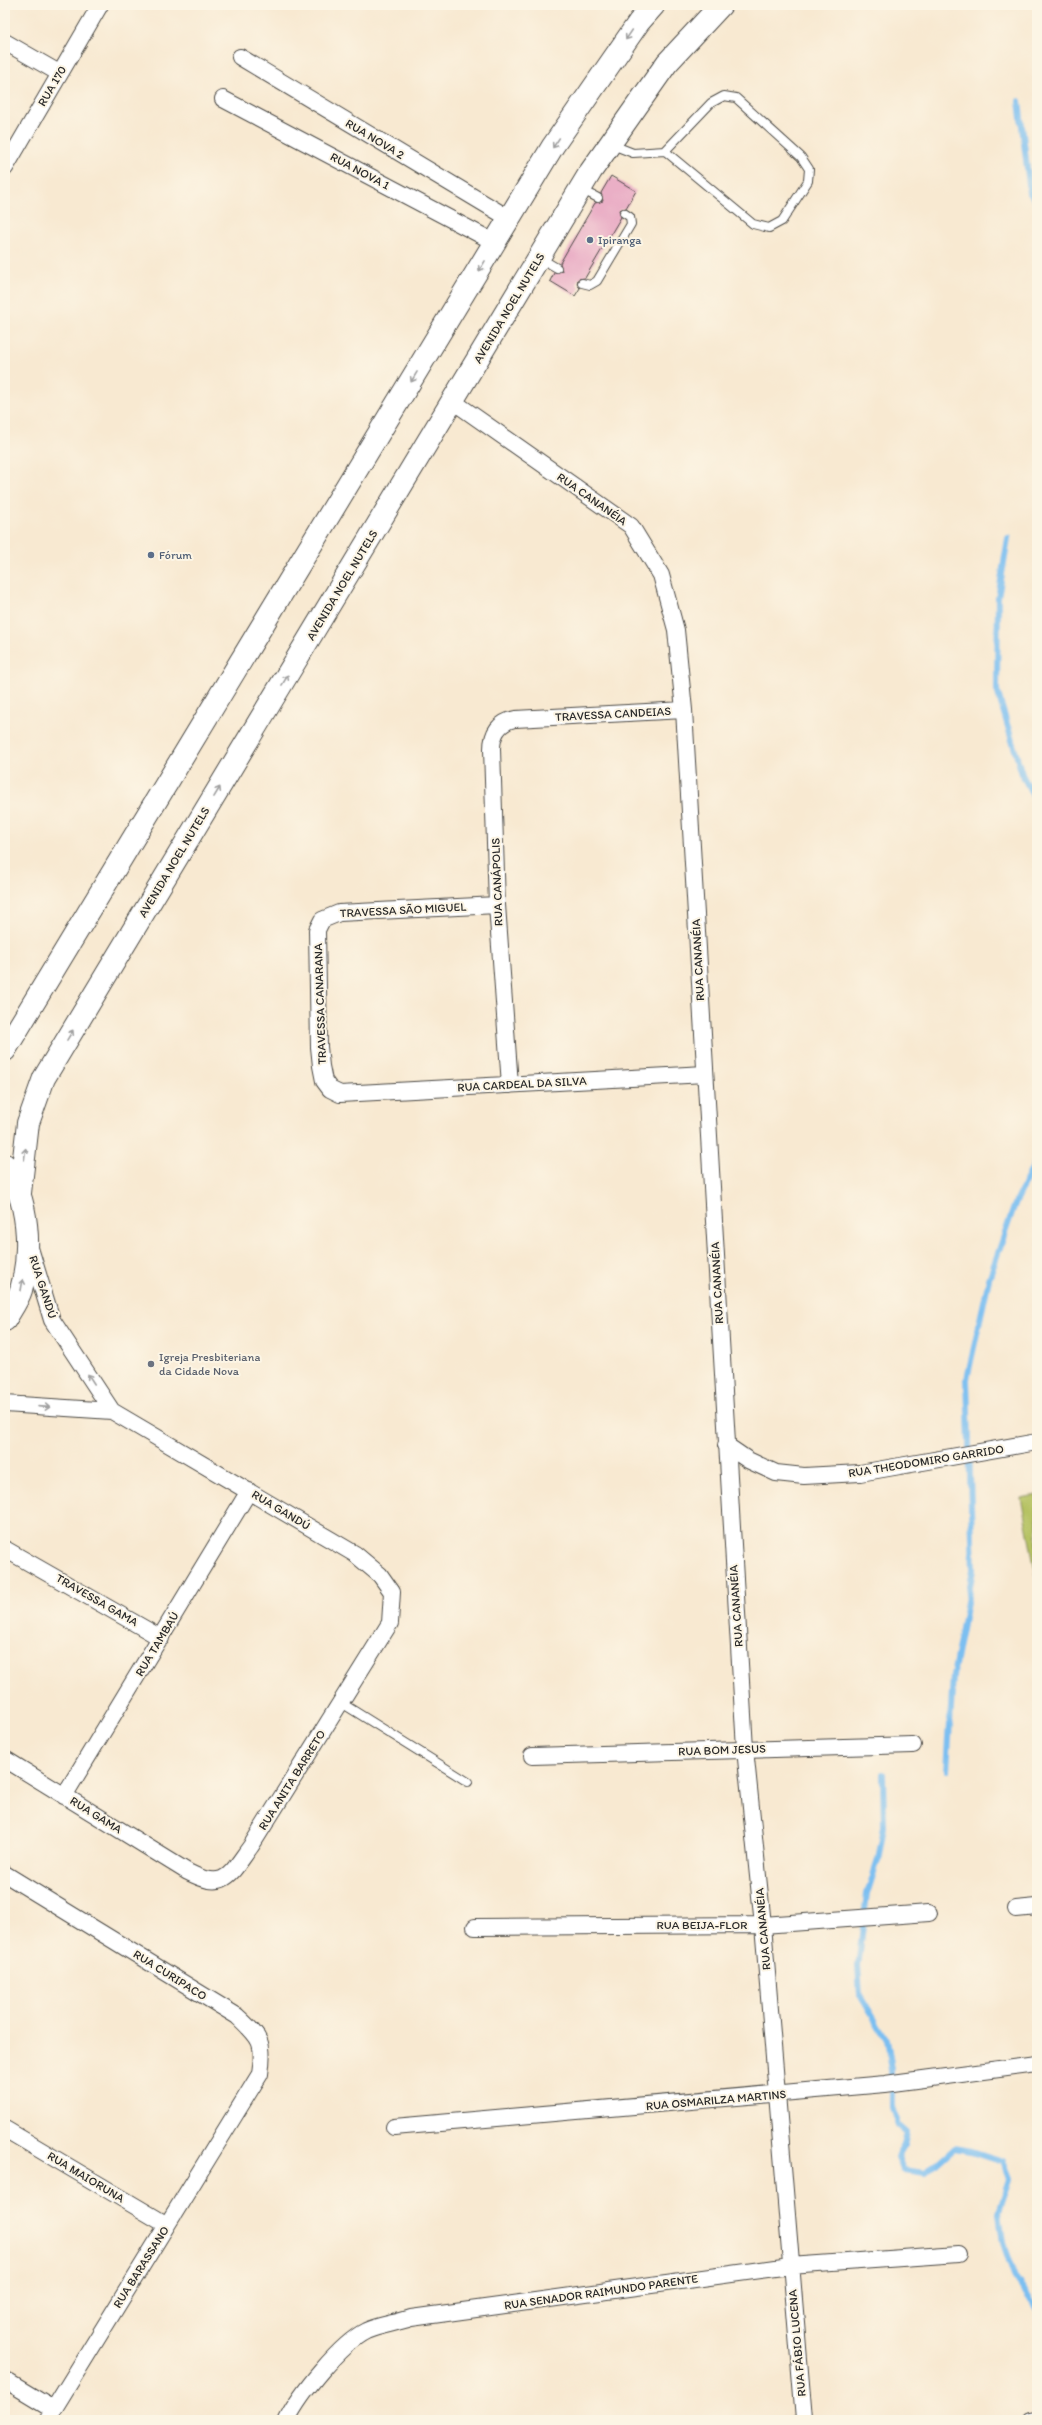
<svg xmlns="http://www.w3.org/2000/svg" width="1042" height="2425" font-family="Itim,sans-serif">
<style>
.green{fill:#b6c264;stroke:#707648}
.lines{fill:none;stroke-linecap:round;stroke-linejoin:round}
.stream{stroke:#7bbff1;stroke-width:6}
.building{fill:#eaafc6}
.service-casing{stroke:#4a4844;stroke-width:10}
.minor-casing{stroke:#4a4844;stroke-width:18}
.primary-casing{stroke:#4a4844;stroke-width:24}
.service{stroke:#fff;stroke-width:8}
.minor{stroke:#fff;stroke-width:16}
.primary{stroke:#fff;stroke-width:22}
.oneway{stroke:#a0a0a0}
.service-dot{fill:#5c6f8a;stroke:#fcf5e5;stroke-width:1.5}
.worship-dot{fill:#6b7280;stroke:#fcf5e5;stroke-width:1.5}
.labels{text-anchor:middle;stroke-width:4;stroke-linejoin:round;paint-order:stroke}
.street-label{font-size:12px;fill:#2b2b2b;stroke:#fcf5e5}
.service-label{font-size:12px;fill:#4e5e75;stroke:#fcf5e5;text-anchor:start}
.worship-label{font-size:12px;fill:#5b616d;stroke:#fcf5e5;text-anchor:start}
</style>
<rect width="100%" height="100%" fill="#fcf5e5"/>
<filter id="ink" filterUnits="userSpaceOnUse"><feTurbulence type="fractalNoise" baseFrequency=".025" numOctaves="2"/><feDisplacementMap in="SourceGraphic" scale="8" xChannelSelector="R" yChannelSelector="G"/><feConvolveMatrix kernelMatrix="1 2 1 2 8 2 1 2 1" color-interpolation-filters="sRGB"/></filter>
<filter id="wash" filterUnits="userSpaceOnUse"><feTurbulence type="fractalNoise" baseFrequency=".012" numOctaves="4" result="noise"/><feDisplacementMap in="SourceGraphic" scale="16" xChannelSelector="R" yChannelSelector="G"/><feGaussianBlur stdDeviation="0.9" result="paint"/><feColorMatrix in="noise" values="0 0 0 0 0 0 0 0 0 0 0 0 0 0 0 0 0 1.4 0 .05"/><feComposite in="paint" operator="in"/></filter>
<g filter="url(#wash)">
<rect width="100%" height="100%" fill="#f8e9d1"/>
<path class="green" d="M1037,1495V1580L1021,1498Z"/>
<g class="lines">
<path class="stream" d="M1019,101L1030,193L1037,203
M1008,538L998,598L997,690L1022,774L1037,804
M947,1770L953,1676L973,1570L967,1379L989,1279L1015,1204L1037,1158
M883,1774L884,1826L878,1860L867,1894L858,1967L860,1995L887,2040L892,2069V2107L898,2125L907,2133L904,2145L897,2157L902,2170L926,2173L954,2148L972,2151L1003,2161L1010,2179L999,2212L1003,2243L1015,2278L1037,2309"/>
</g>
<g id="blocks">
<path class="building" d="M611,176L636,191L626,208L619,210L621,217L585,278L578,279L577,284L580,288L575,296L550,281L554,273L562,271L560,263L595,203L603,201L601,193Z"/>
</g>
</g>
<g filter="url(#ink)">
<use href="#blocks" fill-opacity="0" stroke="#4a4844" stroke-width="1"/>
<g class="lines">
<defs>
<path id="service" d="M610,144L633,153L665,151L753,224L769,228L782,221L808,181L809,169L801,157L736,98L724,96L711,103L665,151
M581,189L598,198
M540,258L557,268
M582,283L590,285L597,281L631,224L630,217L624,213
M340,1702L468,1782"/>
<path id="minor" d="M5,42L59,73
M240,57L510,219
M223,99L496,243
M5,168L100,5
M454,402L631,526L661,575L676,630L684,710L745,1749L763,1925L804,2420
M497,905L339,913L322,920L317,930L319,1047L321,1066L324,1081L330,1089L340,1094L705,1074
M510,1085L497,905L492,749C492,733 499,722 515,719L684,710
M30,1248L52,1320L112,1411
M5,1404L112,1411L355,1554L380,1575L392,1592L390,1623L251,1846C229,1876 225,1891 188,1872L5,1759
M726,1445L748,1460L776,1473L804,1476L860,1473L1037,1442
M5,1549L161,1638
M532,1756L913,1745
M64,1796L249,1491
M5,1874L237,2016C260,2038 265,2041 260,2074L47,2420
M1016,1909L1037,1907
M475,1927L763,1925L929,1913
M394,2127L885,2084L1037,2064
M5,2129L167,2225
M5,2380L53,2409
M287,2420C300,2394 340,2344 366,2331C379,2325 397,2323 411,2318L790,2266L958,2254
M1032,2420L1037,2419"/>
<path id="primary" d="M5,1050L553,146L639,22L654,5
M5,1165C29,1200 32,1250 21,1290C18,1300 10,1311 5,1320
M20,1193L28,1123L44,1078L591,171L667,63L721,5"/>
</defs>
<use href="#service" class="service-casing"/>
<use href="#minor" class="minor-casing"/>
<use href="#primary" class="primary-casing"/>
<use href="#service" class="service"/>
<use href="#minor" class="minor"/>
<use href="#primary" class="primary"/>
</g>
<defs><path id="oneway-shaft" d="M-6 0H5M1.5-3L5.5 0L1.5 3" fill="none" stroke-width="1.6" stroke-linecap="round" stroke-linejoin="round"/></defs>
<g class="oneway">
<use href="#oneway-shaft" transform="translate(629 35) rotate(124)"/>
<use href="#oneway-shaft" transform="translate(556 143) rotate(124)"/>
<use href="#oneway-shaft" transform="translate(482 266) rotate(121)"/>
<use href="#oneway-shaft" transform="translate(414 377) rotate(121)"/>
<use href="#oneway-shaft" transform="translate(285 680) rotate(-59)"/>
<use href="#oneway-shaft" transform="translate(217 792) rotate(-59)"/>
<use href="#oneway-shaft" transform="translate(70 1035) rotate(-59)"/>
<use href="#oneway-shaft" transform="translate(25 1154) rotate(-83)"/>
<use href="#oneway-shaft" transform="translate(22 1285) rotate(-80)"/>
<use href="#oneway-shaft" transform="translate(91 1379) rotate(-123)"/>
<use href="#oneway-shaft" transform="translate(44 1407) rotate(4)"/>
</g>
</g>
<g class="service-dot">
<circle cx="590" cy="240" r="4"/>
<circle cx="151" cy="555" r="4"/>
</g>
<circle class="worship-dot" cx="151" cy="1364" r="4"/>
<g class="labels">
<g class="street-label">
<text transform="translate(52 86) rotate(-60)" y="4">RUA 170</text>
<text transform="translate(375 139) rotate(31)" y="4">RUA NOVA 2</text>
<text transform="translate(360 171) rotate(28)" y="4">RUA NOVA 1</text>
<text transform="translate(509 308) rotate(-59)" y="4">AVENIDA NOEL NUTELS</text>
<text transform="translate(592 499) rotate(35)" y="4">RUA CANANÉIA</text>
<text transform="translate(342 585) rotate(-59)" y="4">AVENIDA NOEL NUTELS</text>
<text transform="translate(613 714) rotate(-3)" y="4">TRAVESSA CANDEIAS</text>
<text transform="translate(174 862) rotate(-59)" y="4">AVENIDA NOEL NUTELS</text>
<text transform="translate(497 882) rotate(-92)" y="4">RUA CANÁPOLIS</text>
<text transform="translate(403 910) rotate(-3)" y="4">TRAVESSA SÃO MIGUEL</text>
<text transform="translate(698 960) rotate(-93)" y="4">RUA CANANÉIA</text>
<text transform="translate(320 1004) rotate(-92)" y="4">TRAVESSA CANARANA</text>
<text transform="translate(522 1084) rotate(-3)" y="4">RUA CARDEAL DA SILVA</text>
<text transform="translate(717 1283) rotate(-93)" y="4">RUA CANANÉIA</text>
<text transform="translate(43 1287) rotate(72)" y="4">RUA GANDÚ</text>
<text transform="translate(926 1461) rotate(-9)" y="4">RUA THEODOMIRO GARRIDO</text>
<text transform="translate(281 1510) rotate(31)" y="4">RUA GANDÚ</text>
<text transform="translate(97 1600) rotate(30)" y="4">TRAVESSA GAMA</text>
<text transform="translate(736 1606) rotate(-94)" y="4">RUA CANANÉIA</text>
<text transform="translate(157 1644) rotate(-59)" y="4">RUA TAMBAÚ</text>
<text transform="translate(722 1750) rotate(-2)" y="4">RUA BOM JESUS</text>
<text transform="translate(292 1780) rotate(-58)" y="4">RUA ANITA BARRETO</text>
<text transform="translate(96 1815) rotate(32)" y="4">RUA GAMA</text>
<text x="702" y="1929">RUA BEIJA-FLOR</text>
<text transform="translate(763 1929) rotate(-95)" y="4">RUA CANANÉIA</text>
<text transform="translate(170 1975) rotate(32)" y="4">RUA CURIPACO</text>
<text transform="translate(716 2100) rotate(-5)" y="4">RUA OSMARILZA MARTINS</text>
<text transform="translate(86 2177) rotate(31)" y="4">RUA MAIORUNA</text>
<text transform="translate(141 2267) rotate(-58)" y="4">RUA BARASSANO</text>
<text transform="translate(601 2292) rotate(-8)" y="4">RUA SENADOR RAIMUNDO PARENTE</text>
<text transform="translate(797 2343) rotate(-95)" y="4">RUA FÁBIO LUCENA</text>
</g>
<g class="service-label">
<text x="598" y="244">Ipiranga</text>
<text x="159" y="559">Fórum</text>
</g>
<g class="worship-label">
<text x="159" y="1361">Igreja Presbiteriana<tspan x="159" dy="14">da Cidade Nova</tspan></text>
</g>
</g>
<rect width="1042" height="2425" fill="none" stroke="#fcf5e5" stroke-width="20"/>
</svg>
